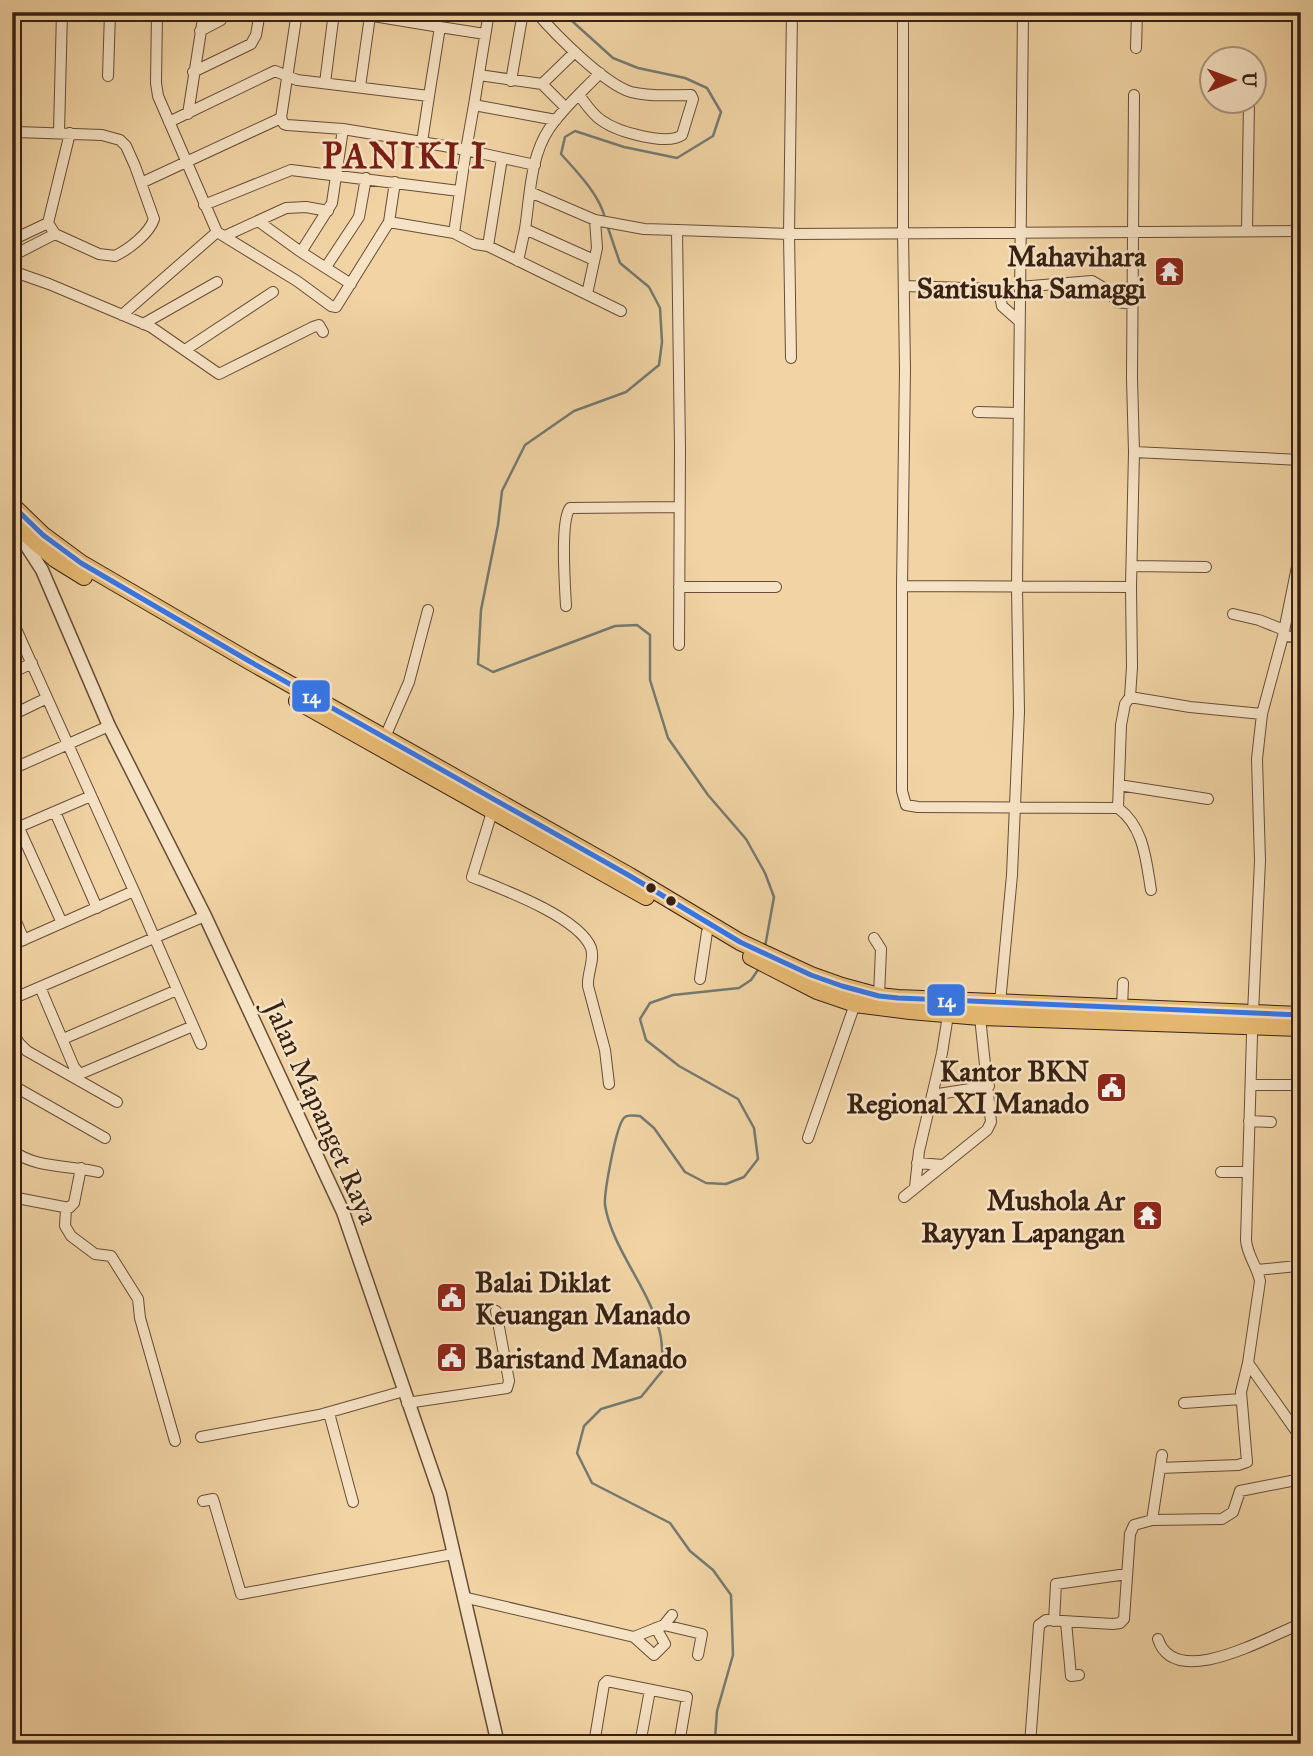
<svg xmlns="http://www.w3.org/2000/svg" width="1313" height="1756" font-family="'IM FELL Great Primer',serif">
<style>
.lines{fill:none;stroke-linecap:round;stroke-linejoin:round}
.stream{stroke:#747a71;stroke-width:2.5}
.minor-casing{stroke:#664e37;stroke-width:12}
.tertiary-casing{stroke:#664e37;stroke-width:15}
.trunk-casing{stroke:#372113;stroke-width:18}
.minor{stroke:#f6e2c4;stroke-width:10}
.tertiary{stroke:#f6e2c4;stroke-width:12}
.trunk{stroke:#e8ba72;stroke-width:16}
.bus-1-casing{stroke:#f6e2c4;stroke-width:10}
.bus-1{stroke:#3577e9;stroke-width:5}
.bus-dot{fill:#372113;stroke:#f6e2c4;stroke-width:2.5}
.labels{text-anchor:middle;stroke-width:5;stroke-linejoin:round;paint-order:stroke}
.poi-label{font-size:28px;font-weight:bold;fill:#372113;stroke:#f6e2c4;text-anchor:end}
.street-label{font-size:28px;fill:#372113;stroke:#f6e2c4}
.district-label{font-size:35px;font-weight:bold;letter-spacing:2px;fill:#7a1f14;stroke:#f6e2c4}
.line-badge{stroke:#f6e2c4;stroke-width:2.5}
.badge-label{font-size:19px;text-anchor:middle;font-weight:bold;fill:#fff}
</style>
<rect width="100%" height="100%" fill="#f1d3a4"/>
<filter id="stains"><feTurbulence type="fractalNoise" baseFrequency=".00286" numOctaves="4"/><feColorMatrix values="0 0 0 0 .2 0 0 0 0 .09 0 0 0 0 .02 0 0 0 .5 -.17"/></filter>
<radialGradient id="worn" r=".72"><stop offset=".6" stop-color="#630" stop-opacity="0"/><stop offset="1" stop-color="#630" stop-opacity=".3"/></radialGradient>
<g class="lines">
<path class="stream" d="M562,12L613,58L638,68L685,78L707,88L721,112L713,136L677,158L624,147L575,131L565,137L561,154C577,172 599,194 605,218
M607,225L620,263L649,287L660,308L662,342L659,365L626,392L574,411L525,445L502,491L498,525L481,610L478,664L493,672L615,626L637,625L650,635V680L668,738L708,795L746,839L765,873L774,897L765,947
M718,1744L715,1739L717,1711L733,1655L731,1595L713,1570L690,1551L670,1523L592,1483L577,1453L584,1426L601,1409L641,1397L663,1370C662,1359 663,1345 660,1333C650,1289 612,1249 605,1205C604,1194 616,1123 625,1117C629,1114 636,1116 640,1116L654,1128L685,1172L706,1183L726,1184L744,1177L758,1159L754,1128L738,1099L679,1066L646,1040L640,1019L650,1003L673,995L739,988L751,980L760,967"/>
<defs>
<path id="minor" d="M157,12L156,83L158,96L217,232L297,281L331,306L336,307L389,222L395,182
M349,12L440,27
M489,12L474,105L556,120
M536,12C555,34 604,84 631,92C650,97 672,95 691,95L693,99L682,135C667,146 617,132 601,120C592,114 586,104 579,95
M200,31L221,20L224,12
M1136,48L1137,12
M193,72L251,44L256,35L260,12
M479,75L542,84L575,52
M108,76L110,12
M511,81L523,12
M325,83L334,12
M542,84L566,108
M360,87L370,16
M429,96L422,142L466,150L454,233L475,244L488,246L621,311
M474,105L466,150L535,165
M188,114L204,12
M281,118L284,124L287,125L343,129L332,203L301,252L351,284
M169,122L275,71L297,80L429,96L440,27L485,34
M343,129L422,142
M17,132L102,135L120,140L126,146L135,166L154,219C149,234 129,249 115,256L99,254L55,234L48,223L70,133
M59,132L62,12
M12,156L17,132L13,108V12
M141,183L281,118L297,12
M530,192L595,220L597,248L587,294
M204,205L291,170L459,191
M595,220L644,229L677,230
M258,221L301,252
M389,222L454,233
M525,229C530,197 530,157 549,129C563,108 583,91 600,73
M1247,231L1249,102
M225,236L286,208L306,207L328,211
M12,240L48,223
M488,246L502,158
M12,256L55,234
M518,261L525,229L594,260
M326,267L359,217L366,178
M12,271L49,284L151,327L219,374L313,327L319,325L323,332
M904,286L995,289L999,291L1002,306L1019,321
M1019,287L1092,281L1109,291L1117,302L1133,304
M122,315L217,232
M143,324L217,282
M185,350L273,292
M791,358L789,234L792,12
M978,412L1018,413
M1134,452L1301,460
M1133,566L1206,567
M902,586L1131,587L1132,667L1130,697L1125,704L1121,725L1118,808L918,807L906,805L902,791Z
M902,586L905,370L903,233V12
M679,587H776
M1131,587L1134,452L1132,378L1134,95
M566,606C565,586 560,521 570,508L679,507
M1233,614L1259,620L1284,630
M12,620L134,891
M1283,636L1301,637
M679,645L680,448L677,230L789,234L1301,231
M12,673L32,663
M1130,697L1190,707L1262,714L1283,636L1301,547
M1262,714L1257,759L1260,861L1252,1035L1246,1240C1247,1255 1257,1266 1260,1281L1248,1363L1301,1438
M12,715L47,698
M385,737L409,682L428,610
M12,769L109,726
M1119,785L1208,799
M1118,808C1144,827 1146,860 1151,890
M55,812L97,908
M492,812L472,877C502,889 579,917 591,948C595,960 587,973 588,986L605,1050L609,1084
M19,828L62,923
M12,830L91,796
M12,912L24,940
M874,938L881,949L879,996
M12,945L134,891L201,1044
M700,979L707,932
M40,987L74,1067L80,1074L193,1026
M12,999L205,916
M1000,1003L1012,875L1019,712L1017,587L1023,12
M1122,1008L1123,983
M12,1031L19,1043L27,1051L117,1102
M63,1039L177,990
M12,1085L105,1138
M1251,1085H1301
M932,1095L989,1086
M1249,1121L1271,1122
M808,1138L855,1004
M12,1150C35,1169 70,1165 98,1172
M917,1163L943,1165
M1221,1172H1247
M915,1187L919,1151L942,1053L948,1015
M12,1197L69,1208L74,1203L81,1168
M904,1197L987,1130L991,1122L980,1017
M66,1209L65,1226L71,1236L95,1254L111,1256L138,1299L140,1318L175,1441
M1257,1270L1297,1266L1299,1246
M1248,1363L1241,1392L1247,1462L1238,1465L1160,1468L1152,1520L1222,1519L1233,1512L1240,1491L1301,1479
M407,1403L507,1388L509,1381L496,1311
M1184,1403L1241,1399
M329,1413L353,1502
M201,1437L319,1415L404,1391
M1160,1468L1162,1455
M203,1501L213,1499L241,1594L453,1554
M463,1597L634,1637L664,1625
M672,1615L664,1625L702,1634L698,1655
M1054,1621L1056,1584L1127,1574
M1066,1622L1071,1676L1079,1675
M634,1637L654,1655L665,1644L656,1628
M1158,1639C1175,1692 1270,1635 1301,1624
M594,1744L604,1684L607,1681L687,1697L679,1744
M640,1744L650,1690
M1030,1744L1039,1625L1046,1620L1113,1624L1120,1623L1124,1619L1130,1534L1134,1525L1152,1520"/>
<path id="tertiary" d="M25,529L21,533L22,539L42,570L109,726L205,916L343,1212L440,1494L498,1744"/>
<path id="trunk" d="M12,505L43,535L81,563L249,661L630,876L740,942L811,975L842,986L879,996L898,998L1301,1015
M12,522L55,559L84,577
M297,701L646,897
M751,957L817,991L855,1004L910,1011L980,1017L1301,1028"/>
</defs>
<use href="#minor" class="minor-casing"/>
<use href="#tertiary" class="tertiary-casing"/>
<use href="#trunk" class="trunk-casing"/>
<use href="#minor" class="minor"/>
<use href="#tertiary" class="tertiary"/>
<use href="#trunk" class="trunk"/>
<defs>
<path id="bus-1" d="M12,505L43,535L81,563L249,661L630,876L740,942L811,975L842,986L879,996L898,998L1301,1015"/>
</defs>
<use href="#bus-1" class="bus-1-casing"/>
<use href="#bus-1" class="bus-1"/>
</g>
<defs>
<symbol id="temple-square" viewBox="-11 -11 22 22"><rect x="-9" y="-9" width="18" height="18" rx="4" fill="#8f2418" stroke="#f6e2c4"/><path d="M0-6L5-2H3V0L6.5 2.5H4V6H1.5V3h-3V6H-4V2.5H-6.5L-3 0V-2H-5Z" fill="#fff"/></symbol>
<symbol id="civic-square" viewBox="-11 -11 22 22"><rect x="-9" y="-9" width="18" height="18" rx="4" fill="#8f2418" stroke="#f6e2c4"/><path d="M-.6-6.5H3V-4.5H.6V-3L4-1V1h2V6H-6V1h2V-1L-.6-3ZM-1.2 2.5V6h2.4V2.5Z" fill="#fff"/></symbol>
</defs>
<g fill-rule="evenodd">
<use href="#temple-square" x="1152" y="254" width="35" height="35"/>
<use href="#civic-square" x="1094" y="1070" width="35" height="35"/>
<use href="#temple-square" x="1130" y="1198" width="35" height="35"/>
<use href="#civic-square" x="434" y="1280" width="35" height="35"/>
<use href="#civic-square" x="434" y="1340" width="35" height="35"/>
</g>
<g class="bus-dot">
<circle cx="651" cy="888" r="6"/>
<circle cx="671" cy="901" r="6"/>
</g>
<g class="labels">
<g class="poi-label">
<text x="1146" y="266">Mahavihara<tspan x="1146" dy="32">Santisukha Samaggi</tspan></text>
<text x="1089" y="1081">Kantor BKN<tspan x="1089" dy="32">Regional XI Manado</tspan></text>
<text x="1125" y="1210">Mushola Ar<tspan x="1125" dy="32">Rayyan Lapangan</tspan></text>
<text x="475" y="1292" text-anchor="start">Balai Diklat<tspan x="475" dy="32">Keuangan Manado</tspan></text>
<text x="475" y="1368" text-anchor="start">Baristand Manado</text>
</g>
<g class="street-label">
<text transform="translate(322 1112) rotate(66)" y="10">Jalan Mapanget Raya</text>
</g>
<g class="district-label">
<text x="405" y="168">PANIKI I</text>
</g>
</g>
<g class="line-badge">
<rect x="291" y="679" width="40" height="34" rx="7" fill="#3577e9"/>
<rect x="926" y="983" width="40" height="34" rx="7" fill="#3577e9"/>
</g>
<g class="badge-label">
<text x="311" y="703">14</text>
<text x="946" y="1007">14</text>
</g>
<rect width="1313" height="1756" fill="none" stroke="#f1d3a4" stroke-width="42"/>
<rect x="14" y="14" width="1285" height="1728" fill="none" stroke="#372113" stroke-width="3.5"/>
<rect x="21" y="21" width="1271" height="1714" fill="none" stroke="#372113" stroke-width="2"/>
<g transform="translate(1233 80) rotate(89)"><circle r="33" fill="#f6e2c4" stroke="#aa957d" stroke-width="2"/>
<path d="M0-5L12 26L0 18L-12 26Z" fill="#8f2418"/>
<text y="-10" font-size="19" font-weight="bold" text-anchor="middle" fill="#372113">U</text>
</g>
<rect width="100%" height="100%" filter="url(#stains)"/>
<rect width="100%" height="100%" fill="url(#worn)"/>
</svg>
